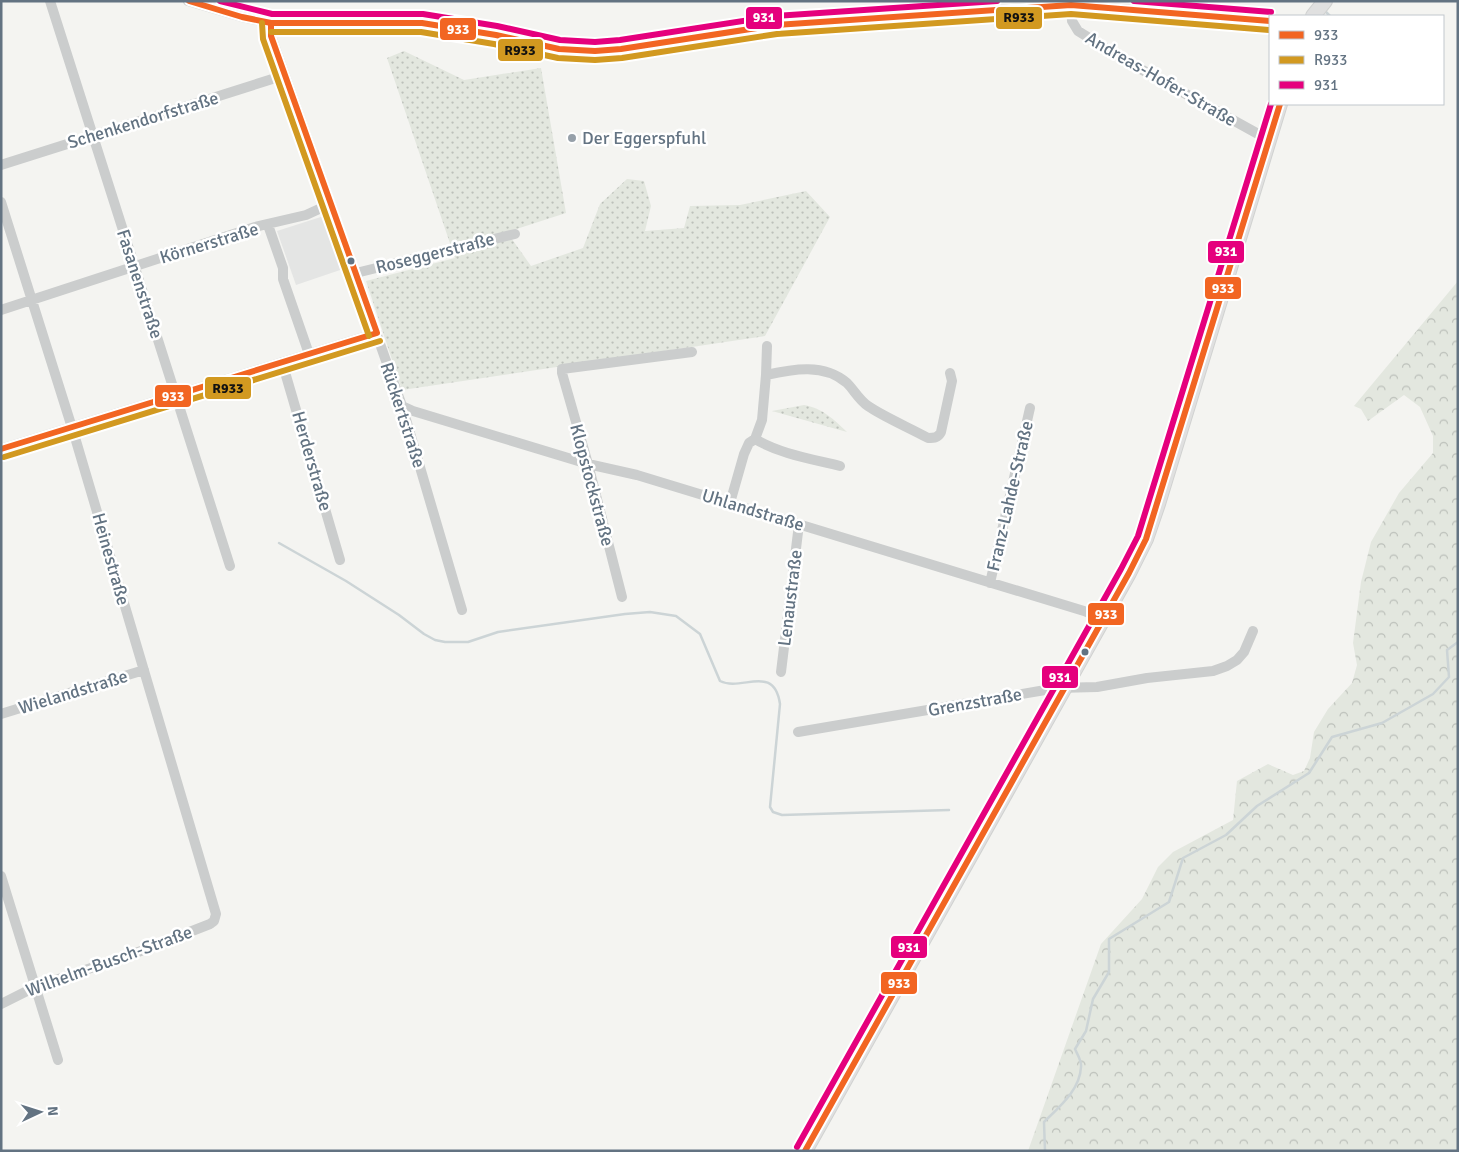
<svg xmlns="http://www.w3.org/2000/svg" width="1459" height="1152" font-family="Signika,sans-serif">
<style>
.built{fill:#e4e5e4}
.green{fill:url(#green-dots)}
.forest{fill:url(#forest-crowns)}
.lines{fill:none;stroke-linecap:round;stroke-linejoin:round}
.stream{stroke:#ccd4d6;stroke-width:2.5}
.major-casing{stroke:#d1d2d1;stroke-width:16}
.minor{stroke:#cbcdcd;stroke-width:10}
.major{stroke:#e0e0e0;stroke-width:14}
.bus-1-casing{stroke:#fff;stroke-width:10}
.bus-2-casing{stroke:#fff;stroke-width:10}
.bus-3-casing{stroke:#fff;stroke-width:10}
.bus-1{stroke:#f26522;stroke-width:6}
.bus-2{stroke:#d29920;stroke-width:6}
.bus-3{stroke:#e5007d;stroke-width:6}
.poi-dot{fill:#96a0a9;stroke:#fff;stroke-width:2}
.bus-dot{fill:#637382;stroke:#fff;stroke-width:2}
.labels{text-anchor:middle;stroke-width:5;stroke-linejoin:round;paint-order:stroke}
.street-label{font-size:18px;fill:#637382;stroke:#fff}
.poi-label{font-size:18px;fill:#637382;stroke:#fff;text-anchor:start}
.line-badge{stroke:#fff;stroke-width:2}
.badge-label{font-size:14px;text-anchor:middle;font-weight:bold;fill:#fff}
.pale-badge-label{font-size:14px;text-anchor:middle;font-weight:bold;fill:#111}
</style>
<defs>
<pattern id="green-dots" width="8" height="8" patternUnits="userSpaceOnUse" patternTransform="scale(1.25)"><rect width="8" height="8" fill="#e3e7df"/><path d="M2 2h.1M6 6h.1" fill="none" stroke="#bcc0ba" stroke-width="1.8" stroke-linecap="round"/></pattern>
<pattern id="forest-crowns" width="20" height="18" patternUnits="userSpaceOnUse" patternTransform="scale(1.25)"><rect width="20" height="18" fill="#e3e7df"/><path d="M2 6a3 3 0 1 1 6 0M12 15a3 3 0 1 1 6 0" fill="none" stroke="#bcc0ba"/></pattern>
</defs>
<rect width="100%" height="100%" fill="#f4f4f1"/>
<path class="built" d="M327,215L346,268L296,285L277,231Z"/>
<path class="green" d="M404,51L464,80L541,68L566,213L507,232L531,266L583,248L600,204L627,179L644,181L651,206L645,231L684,228L690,206L740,205L806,191L830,217L765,336L402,390L366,281L455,258L387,58Z
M804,405C824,409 833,419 847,432L772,411Z"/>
<path class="forest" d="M1458,281V1151H1028L1101,944L1142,899L1158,867L1173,852L1233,820L1237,781L1268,764L1293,775L1304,771L1310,758L1314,732L1328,709L1352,683L1357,665L1353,643L1361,582L1371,542L1399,493L1433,453V436L1420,407L1404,395L1368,421L1361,409L1354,406Z"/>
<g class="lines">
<path class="stream" d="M1324,10L1330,16
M279,543L346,581L399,615L424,634L435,640L445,642H468L498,632L625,614L650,612L676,616L700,634L720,681C742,692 774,663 780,704L770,807L773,812L782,815L949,810
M1045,1151L1044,1122C1059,1107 1080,1090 1081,1067C1082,1061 1077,1054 1075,1049L1086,1031L1093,999L1109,972V939L1169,902L1183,858L1226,835L1257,806L1309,773L1332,737L1382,723L1433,694L1449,677L1447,650L1458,642"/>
<defs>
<path id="major" d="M1313,16L1325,1
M805,1151L1129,573L1146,539L1158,504L1280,104"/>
</defs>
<use href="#major" class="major-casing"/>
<path class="minor" d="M50,1L230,566
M188,1L242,17L271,23H422L496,35L559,49L595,51L621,49L776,25L1071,5L1270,21
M1071,5L1072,21L1078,31L1128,62L1269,140
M271,23V36L402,406L462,610
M1,165L285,75
M1,202L74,434L216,914L214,921L210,924L141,951L35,987L1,1004
M268,225L283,268V279L309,354
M356,273L515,234
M1,310L255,227L306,215L330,204
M282,362L340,560
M766,375L767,346
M402,406L413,411L588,464L637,475L1084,611L1103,619
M755,439C780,454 812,459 840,466
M1,449L377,333
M730,503L744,454L749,443L755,439L762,420L766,375C793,369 824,363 847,383C854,390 859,400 868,406C884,417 910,428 928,438C934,438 938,438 941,432L952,381L950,373
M990,583L1030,408
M622,597L588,464L562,373V369L692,352
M781,672L799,524
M1,714L144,670
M798,732L1057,688L1097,687L1147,678L1213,671L1227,666L1237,660L1244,652L1253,631
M1,876L58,1060"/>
<use href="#major" class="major"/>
<defs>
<path id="bus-1" d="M189,1L242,17L271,23H422L496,35L559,49L595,51L621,49L776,25L1071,5L1270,21
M1,449L377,333L271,36V23
M805,1151L1129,573L1146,539L1280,104"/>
<path id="bus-2" d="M262,23L263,39L369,336
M271,32H421L494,44L558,58L595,60L622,58L777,34L1071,14L1269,30
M4,457L380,341"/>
<path id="bus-3" d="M220,1L272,14H423L497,26L560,40L595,42L620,40L775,16L997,1
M1134,1L1271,12
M797,1147L1121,569L1138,536L1271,104"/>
</defs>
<use href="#bus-1" class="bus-1-casing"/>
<use href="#bus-2" class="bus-2-casing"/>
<use href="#bus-3" class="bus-3-casing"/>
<use href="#bus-1" class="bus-1"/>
<use href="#bus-2" class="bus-2"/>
<use href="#bus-3" class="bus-3"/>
</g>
<circle class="poi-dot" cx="572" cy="138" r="5"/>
<g class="bus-dot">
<circle cx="351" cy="261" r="4.5"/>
<circle cx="1085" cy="652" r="4.5"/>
</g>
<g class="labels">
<g class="street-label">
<text transform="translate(1161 79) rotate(30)" y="6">Andreas-Hofer-Straße</text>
<text transform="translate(143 120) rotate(-17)" y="6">Schenkendorfstraße</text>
<text transform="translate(209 243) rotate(-17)" y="6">Körnerstraße</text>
<text transform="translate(435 253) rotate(-14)" y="6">Roseggerstraße</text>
<text transform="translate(140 284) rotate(72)" y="6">Fasanenstraße</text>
<text transform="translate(403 415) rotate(72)" y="6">Rückertstraße</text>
<text transform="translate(312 461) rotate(74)" y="6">Herderstraße</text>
<text transform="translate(592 485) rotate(75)" y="6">Klopstockstraße</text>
<text transform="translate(1010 496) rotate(-77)" y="6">Franz-Lahde-Straße</text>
<text transform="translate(753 510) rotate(17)" y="6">Uhlandstraße</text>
<text transform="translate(111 559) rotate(74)" y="6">Heinestraße</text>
<text transform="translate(790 598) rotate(-83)" y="6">Lenaustraße</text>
<text transform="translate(73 692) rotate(-17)" y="6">Wielandstraße</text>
<text transform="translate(975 702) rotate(-10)" y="6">Grenzstraße</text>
<text transform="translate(109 961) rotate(-20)" y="6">Wilhelm-Busch-Straße</text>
</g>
<g class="poi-label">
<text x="582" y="144">Der Eggerspfuhl</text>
</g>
</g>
<g class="line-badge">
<rect x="995" y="6" width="48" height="24" rx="5" fill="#d29920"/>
<rect x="745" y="6" width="38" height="24" rx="5" fill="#e5007d"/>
<rect x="439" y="17" width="38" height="24" rx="5" fill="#f26522"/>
<rect x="497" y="38" width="47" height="24" rx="5" fill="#d29920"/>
<rect x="1207" y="240" width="38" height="24" rx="5" fill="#e5007d"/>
<rect x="1204" y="276" width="38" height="24" rx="5" fill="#f26522"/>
<rect x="204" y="376" width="48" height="24" rx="5" fill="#d29920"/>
<rect x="154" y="384" width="38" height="24" rx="5" fill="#f26522"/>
<rect x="1087" y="602" width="38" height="24" rx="5" fill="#f26522"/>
<rect x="1041" y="665" width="38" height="24" rx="5" fill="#e5007d"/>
<rect x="890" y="935" width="38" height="24" rx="5" fill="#e5007d"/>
<rect x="880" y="971" width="38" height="24" rx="5" fill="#f26522"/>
</g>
<g class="badge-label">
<text x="764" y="22">931</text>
<text x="458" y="34">933</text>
<text x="1226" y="256">931</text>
<text x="1223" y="293">933</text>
<text x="173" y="401">933</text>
<text x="1106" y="619">933</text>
<text x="1060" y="682">931</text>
<text x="909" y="952">931</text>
<text x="899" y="988">933</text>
</g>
<g class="pale-badge-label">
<text x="1019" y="22">R933</text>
<text x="520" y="55">R933</text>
<text x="228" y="393">R933</text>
</g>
<rect width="1459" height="1152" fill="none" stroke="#637382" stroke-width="5"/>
<rect x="1269" y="15" width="175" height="90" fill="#ffffff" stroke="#c1c7cd"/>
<rect x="1279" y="31" width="25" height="8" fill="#f26522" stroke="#c1c7cd"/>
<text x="1314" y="40" font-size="15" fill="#637382">933</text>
<rect x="1279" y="56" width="25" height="8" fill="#d29920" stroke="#c1c7cd"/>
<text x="1314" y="65" font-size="15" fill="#637382">R933</text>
<rect x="1279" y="81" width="25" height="8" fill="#e5007d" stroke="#c1c7cd"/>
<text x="1314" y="90" font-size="15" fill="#637382">931</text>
<g transform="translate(40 1112) rotate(86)" stroke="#ffffff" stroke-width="4" paint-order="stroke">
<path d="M0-4L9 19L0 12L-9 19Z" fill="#637382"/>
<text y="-8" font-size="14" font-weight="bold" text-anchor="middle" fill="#637382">N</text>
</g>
</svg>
